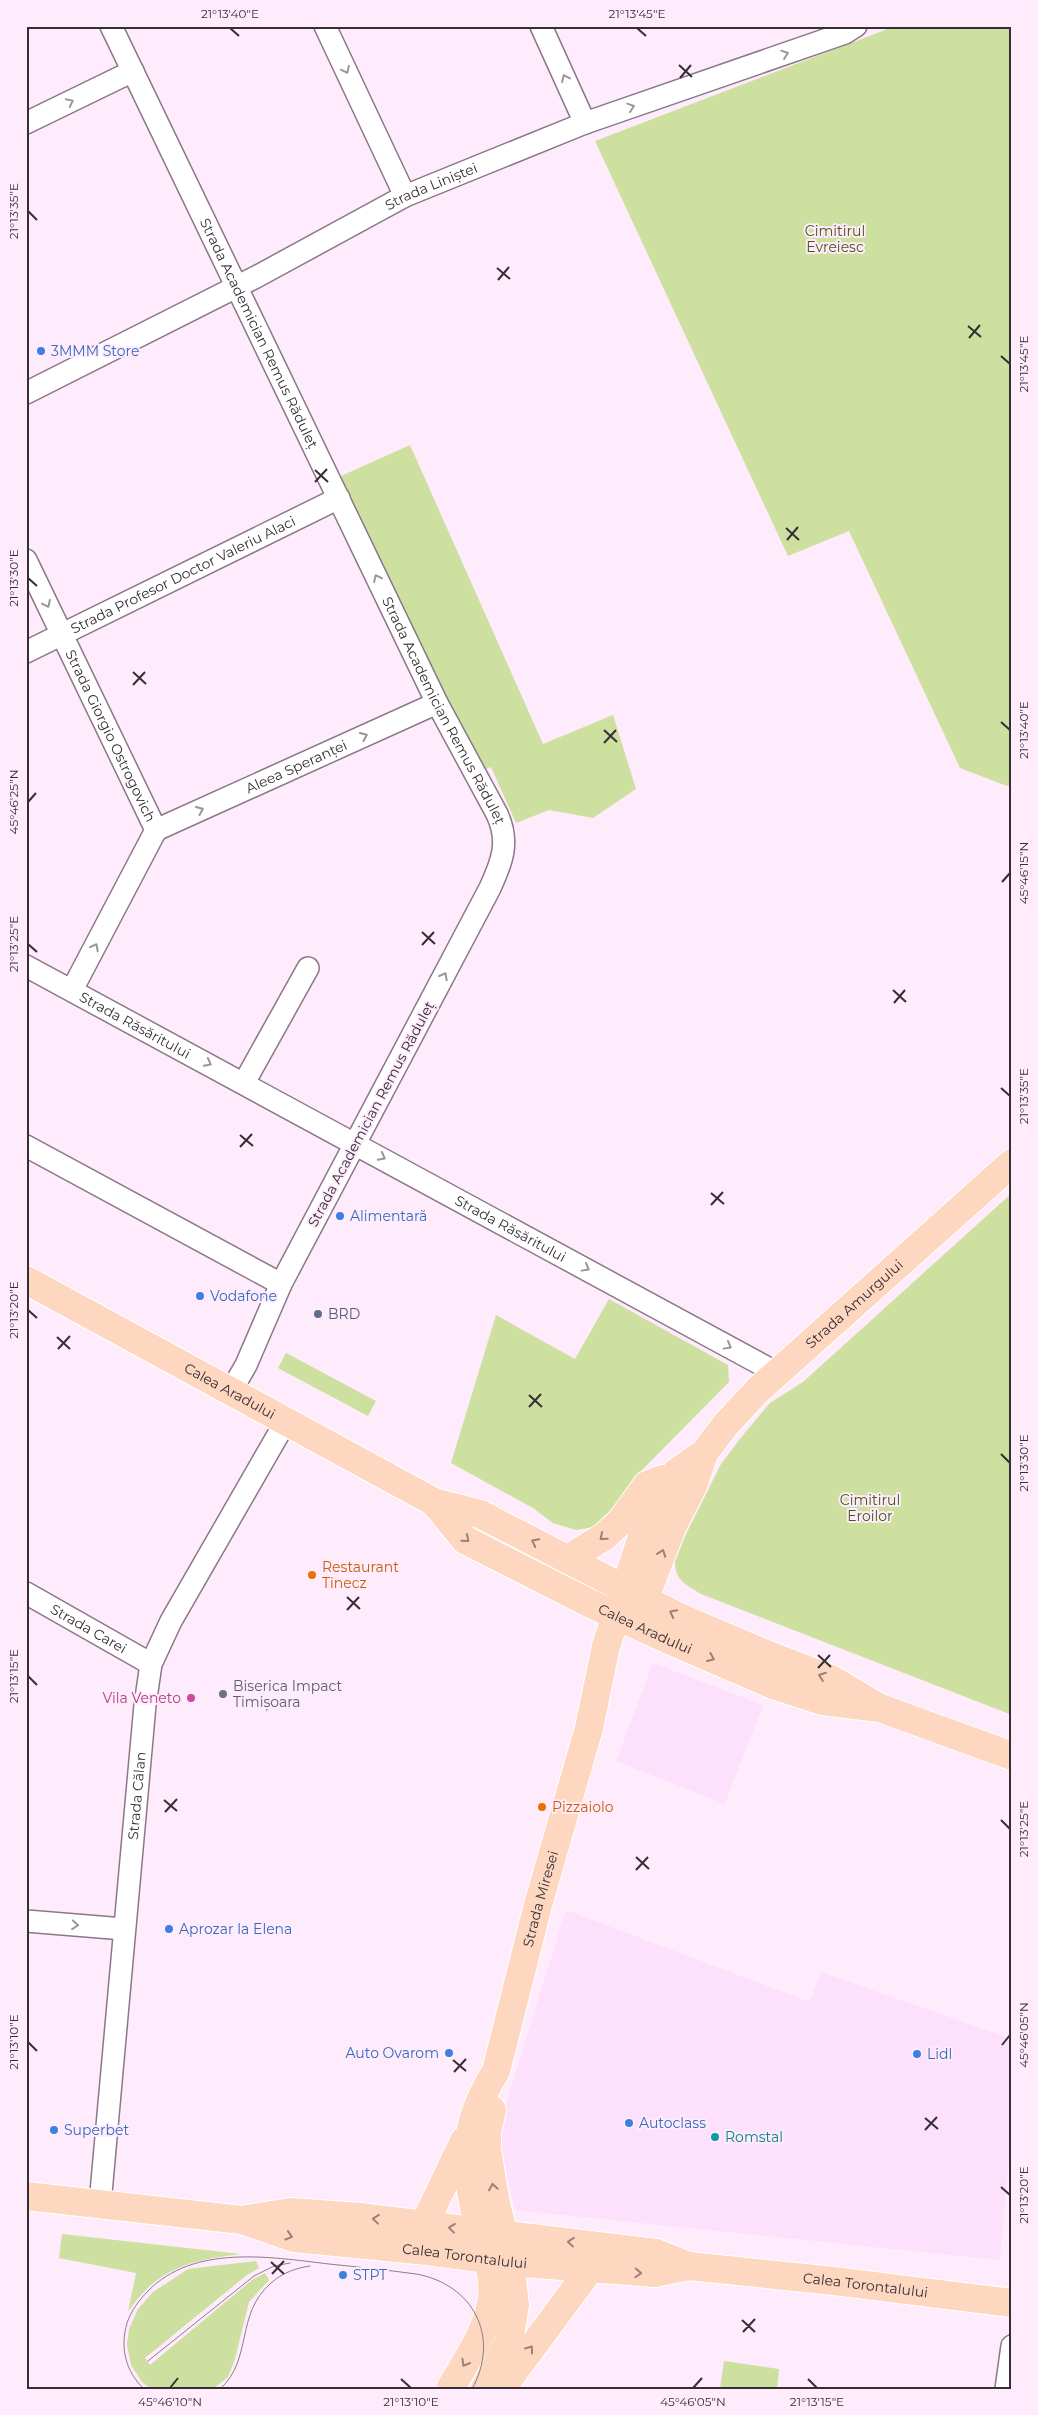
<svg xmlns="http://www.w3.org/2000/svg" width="1038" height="2415" font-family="Montserrat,sans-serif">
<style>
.built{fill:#fde0fb}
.green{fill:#cee09f}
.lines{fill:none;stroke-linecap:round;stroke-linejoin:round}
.minor-casing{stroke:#8b7789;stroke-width:24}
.major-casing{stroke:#fff;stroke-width:30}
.minor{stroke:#fff;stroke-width:21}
.major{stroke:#fdd7c0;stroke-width:28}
.tram{stroke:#8b7e89;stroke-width:1}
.oneway{stroke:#9a969a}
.oneway2{stroke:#9a827a}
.ticks{fill:none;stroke:#362e35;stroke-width:2}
.shop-dot{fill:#3f7fe0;stroke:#feebfc;stroke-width:2}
.service-dot{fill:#5c6f8a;stroke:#feebfc;stroke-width:2}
.food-dot{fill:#e8710a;stroke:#feebfc;stroke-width:2}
.worship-dot{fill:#6b7280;stroke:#feebfc;stroke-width:2}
.hotel-dot{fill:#d1479c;stroke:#feebfc;stroke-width:2}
.culture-dot{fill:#0f9aa8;stroke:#feebfc;stroke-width:2}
.labels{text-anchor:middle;stroke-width:4;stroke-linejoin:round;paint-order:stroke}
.street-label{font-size:14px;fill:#362e35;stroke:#feebfc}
.park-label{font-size:14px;fill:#495716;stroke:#feebfc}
.shop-label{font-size:14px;fill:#366cbe;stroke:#feebfc;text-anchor:start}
.service-label{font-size:14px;fill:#4e5e75;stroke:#feebfc;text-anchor:start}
.food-label{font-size:14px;fill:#c56008;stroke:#feebfc;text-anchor:start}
.worship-label{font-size:14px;fill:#5b616d;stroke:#feebfc;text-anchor:start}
.hotel-label{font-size:14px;fill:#b23c85;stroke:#feebfc;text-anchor:end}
.culture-label{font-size:14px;fill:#0d838f;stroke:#feebfc;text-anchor:start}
.neatline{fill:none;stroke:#362e35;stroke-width:2}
.ticks-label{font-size:12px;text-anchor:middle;fill:#362e35}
</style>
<rect width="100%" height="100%" fill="#feebfc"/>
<path class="built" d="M653,1663L763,1705L725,1804L616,1761Z
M566,1910L810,2002L821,1972L1012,2039V2126L1000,2260L515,2210L497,2133Z"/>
<path class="green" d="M884,26H1012V784L1007,786L960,768L849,531L788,556L595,141L885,30Z
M410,445L543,744L613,715L636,789L593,818L549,810L516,823L491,767L474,774L330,481Z
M1012,1193V1715L701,1594C682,1582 674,1580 675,1556L721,1464L743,1435L770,1403L803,1382Z
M609,1299L728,1365L729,1382L641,1471L620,1501L594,1527L576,1530L553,1523L533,1508L451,1463L496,1315L575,1359Z
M286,1353L376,1401L368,1416L278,1368Z
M62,2234L241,2254C191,2260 157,2268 128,2312L136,2273L59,2258Z
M256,2261L259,2268L247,2275L145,2358L150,2365L252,2280L265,2273L269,2280L249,2302L235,2359L228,2377L213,2389H151L142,2382L131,2365L127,2345L129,2329L138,2309L153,2292L188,2269Z
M724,2361L779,2369L777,2389H720Z"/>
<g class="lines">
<defs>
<g id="minor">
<path id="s1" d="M111,26L437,703L497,814C510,842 502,862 490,888L281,1284L246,1365L231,1391"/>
<path d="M325,26L405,196"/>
<path d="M541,26L585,123"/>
<path d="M26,123L133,71"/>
<path id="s2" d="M26,393L256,277L405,196L585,123L845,33L856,26"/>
<path id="s3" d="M26,560L156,830"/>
<path id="s4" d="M26,652L339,498"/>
<path id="s5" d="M156,830L437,703"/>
<path id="s6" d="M26,966L777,1373"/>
<path d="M72,990L156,830"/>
<path d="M244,1083L308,968"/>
<path d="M26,1146L281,1284"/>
<path id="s7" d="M26,1593L151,1664"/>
<path d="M26,1921L124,1929"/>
<path id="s8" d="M100,2204L145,1705L151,1664L171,1621L286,1421"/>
<path d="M1006,2389L1012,2346"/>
</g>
<g id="major">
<path id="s9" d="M26,1280L434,1502L480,1514L681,1618L761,1652L831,1679L880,1708"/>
<path id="s10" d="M434,1502L465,1540L591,1604L671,1641L773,1685L822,1701L880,1708L1012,1756"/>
<path d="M568,1559L605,1536L622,1520L647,1485L662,1479"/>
<path d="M638,1616L673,1525L693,1486L704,1453"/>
<path id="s11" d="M26,2196L242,2220L294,2238L427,2251L510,2262L655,2273L689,2266"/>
<path id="s12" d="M242,2220L291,2212L360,2217L656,2253L689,2266L834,2281L1012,2303"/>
<path d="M424,2225L464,2141"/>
<path d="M502,2388L590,2269"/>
<path id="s13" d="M450,2389C466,2361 489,2329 492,2296C494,2277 487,2258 482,2240C465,2174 457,2132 496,2071L538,1905L589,1728L606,1646L647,1522L659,1495L677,1472L704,1453L727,1423L758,1390L1012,1163"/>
<path d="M485,2389L509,2341L515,2305L510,2262L495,2199L487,2149V2132L492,2110"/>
</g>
</defs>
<use href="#minor" class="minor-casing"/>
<use href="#major" class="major-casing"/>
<use href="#minor" class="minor"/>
<use href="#major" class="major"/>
<path class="tram" d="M148,2361L254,2276L274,2266L290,2263
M144,2389C125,2371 120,2347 127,2323C131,2311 139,2300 148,2291C194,2244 270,2257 329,2264C358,2267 387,2270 416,2274C473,2284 501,2337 472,2389
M220,2389C253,2360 235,2314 271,2283C282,2273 296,2268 310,2266"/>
</g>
<defs><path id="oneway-chevron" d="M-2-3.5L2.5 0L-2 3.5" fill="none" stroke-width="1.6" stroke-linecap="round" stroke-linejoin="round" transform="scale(1.25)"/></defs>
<g class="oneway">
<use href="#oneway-chevron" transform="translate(785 54) rotate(-19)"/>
<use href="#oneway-chevron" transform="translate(346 70) rotate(65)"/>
<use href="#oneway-chevron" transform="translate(565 78) rotate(-115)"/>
<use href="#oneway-chevron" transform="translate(70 102) rotate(-26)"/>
<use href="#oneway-chevron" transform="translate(631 107) rotate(-19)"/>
<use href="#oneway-chevron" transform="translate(377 578) rotate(-115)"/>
<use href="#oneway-chevron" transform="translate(47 604) rotate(65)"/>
<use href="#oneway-chevron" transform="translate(364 736) rotate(-24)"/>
<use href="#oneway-chevron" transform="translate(200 810) rotate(-24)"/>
<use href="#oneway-chevron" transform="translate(95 947) rotate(-62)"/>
<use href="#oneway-chevron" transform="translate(444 976) rotate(-62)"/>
<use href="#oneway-chevron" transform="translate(208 1063) rotate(28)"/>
<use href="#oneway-chevron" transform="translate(382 1157) rotate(28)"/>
<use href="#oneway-chevron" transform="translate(586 1268) rotate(29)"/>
<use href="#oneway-chevron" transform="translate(728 1346) rotate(29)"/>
<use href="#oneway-chevron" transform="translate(75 1925) rotate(5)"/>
</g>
<g class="oneway2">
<use href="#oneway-chevron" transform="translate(603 1537) rotate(140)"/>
<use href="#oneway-chevron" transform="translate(466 1539) rotate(40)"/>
<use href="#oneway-chevron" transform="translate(535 1542) rotate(-153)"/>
<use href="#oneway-chevron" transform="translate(662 1553) rotate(-70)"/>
<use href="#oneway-chevron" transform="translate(673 1613) rotate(-153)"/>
<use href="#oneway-chevron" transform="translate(711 1658) rotate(23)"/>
<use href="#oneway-chevron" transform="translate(822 1676) rotate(-160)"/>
<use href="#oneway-chevron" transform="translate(493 2187) rotate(-99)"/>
<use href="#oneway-chevron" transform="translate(376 2219) rotate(-174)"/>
<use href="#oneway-chevron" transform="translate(452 2228) rotate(-173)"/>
<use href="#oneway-chevron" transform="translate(289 2236) rotate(17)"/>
<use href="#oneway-chevron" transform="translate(571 2242) rotate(-174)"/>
<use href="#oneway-chevron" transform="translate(638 2273) rotate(2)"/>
<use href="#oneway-chevron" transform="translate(530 2349) rotate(-54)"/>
<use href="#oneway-chevron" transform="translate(465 2363) rotate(120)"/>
</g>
<path class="ticks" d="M230,28L239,36M637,28L646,36M679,65L692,77M680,78L691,65M28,211L37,220M497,268L510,279M498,280L509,267M968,326L981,337M969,338L980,325M1001,356L1010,364M315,470L328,482M315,482L327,469M786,528L799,540M787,540L798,527M28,578L37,586M133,672L146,684M133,685L145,672M1001,722L1010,730M604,730L617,742M604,743L616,730M28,802L36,793M1002,882L1010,873M422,932L435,944M28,944L37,952M422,945L434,932M893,990L906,1002M894,1003L905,990M1001,1088L1010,1096M240,1135L253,1146M240,1147L252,1134M711,1193L724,1204M711,1205L723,1192M28,1310L37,1318M57,1337L70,1349M58,1349L70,1336M529,1395L542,1407M529,1407L541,1394M1001,1454L1010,1463M347,1597L360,1609M347,1610L359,1597M818,1655L831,1667M818,1668L830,1655M28,1676L37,1685M164,1800L177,1811M165,1812L177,1799M1001,1820L1010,1829M636,1857L649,1869M636,1870L648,1857M28,2042L37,2051M1002,2045L1010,2035M453,2060L466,2071M454,2072L466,2059M925,2118L938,2129M925,2130L937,2117M1001,2187L1010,2195M271,2262L284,2274M272,2274L284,2261M742,2320L755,2332M743,2332L755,2319M401,2379L411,2388M808,2379L817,2388M170,2388L178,2378M693,2388L702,2378"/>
<g class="shop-dot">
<circle cx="41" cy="351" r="5"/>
<circle cx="340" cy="1216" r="5"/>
<circle cx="200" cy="1296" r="5"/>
<circle cx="169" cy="1929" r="5"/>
<circle cx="449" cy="2053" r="5"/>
<circle cx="917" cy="2054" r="5"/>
<circle cx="629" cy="2123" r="5"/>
<circle cx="54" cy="2130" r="5"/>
<circle cx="343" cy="2275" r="5"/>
</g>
<circle class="service-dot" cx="318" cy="1314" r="5"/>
<g class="food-dot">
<circle cx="312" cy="1575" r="5"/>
<circle cx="542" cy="1807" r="5"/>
</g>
<circle class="worship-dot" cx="223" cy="1694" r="5"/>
<circle class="hotel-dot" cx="191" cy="1698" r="5"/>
<circle class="culture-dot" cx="715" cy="2137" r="5"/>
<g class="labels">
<g class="street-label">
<text dy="5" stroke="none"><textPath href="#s2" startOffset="455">Strada Liniștei</textPath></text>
<text dy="5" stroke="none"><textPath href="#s1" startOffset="341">Strada Academician Remus Răduleț</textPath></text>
<text dy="5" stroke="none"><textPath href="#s4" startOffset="175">Strada Profesor Doctor Valeriu Alaci</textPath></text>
<text dy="5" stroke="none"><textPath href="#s1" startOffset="761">Strada Academician Remus Răduleț</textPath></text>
<text dy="5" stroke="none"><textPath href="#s3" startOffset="195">Strada Giorgio Ostrogovich</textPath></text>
<text dy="5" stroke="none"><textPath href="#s5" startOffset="154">Aleea Speranței</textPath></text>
<text dy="5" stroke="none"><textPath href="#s6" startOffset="124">Strada Răsăritului</textPath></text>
<text transform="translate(371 1114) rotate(-62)" y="5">Strada Academician Remus Răduleț</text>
<text dy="5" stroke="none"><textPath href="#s6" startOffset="551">Strada Răsăritului</textPath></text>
<text dy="5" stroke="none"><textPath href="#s13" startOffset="1210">Strada Amurgului</textPath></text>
<text dy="5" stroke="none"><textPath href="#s9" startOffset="232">Calea Aradului</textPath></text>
<text dy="5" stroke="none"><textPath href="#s7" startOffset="72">Strada Carei</textPath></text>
<text dy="5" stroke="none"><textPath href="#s10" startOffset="250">Calea Aradului</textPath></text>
<text dy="5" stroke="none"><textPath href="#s8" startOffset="410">Strada Călan</textPath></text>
<text dy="5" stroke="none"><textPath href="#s13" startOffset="514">Strada Miresei</textPath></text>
<text dy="5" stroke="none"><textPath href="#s11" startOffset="444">Calea Torontalului</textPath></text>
<text dy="5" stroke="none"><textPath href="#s12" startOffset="630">Calea Torontalului</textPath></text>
</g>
<g class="park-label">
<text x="835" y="236">Cimitirul<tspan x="835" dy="16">Evreiesc</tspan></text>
<text x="870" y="1505">Cimitirul<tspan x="870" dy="16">Eroilor</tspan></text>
</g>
<g class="shop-label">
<text x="51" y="356">3MMM Store</text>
<text x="350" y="1221">Alimentară</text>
<text x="210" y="1301">Vodafone</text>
<text x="179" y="1934">Aprozar la Elena</text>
<text x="439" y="2058" text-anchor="end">Auto Ovarom</text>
<text x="927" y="2059">Lidl</text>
<text x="639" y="2128">Autoclass</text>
<text x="64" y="2135">Superbet</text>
<text x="353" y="2280">STPT</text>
</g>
<g class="service-label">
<text x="328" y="1319">BRD</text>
</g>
<g class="food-label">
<text x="322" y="1572">Restaurant<tspan x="322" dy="16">Tinecz</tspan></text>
<text x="552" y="1812">Pizzaiolo</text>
</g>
<g class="worship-label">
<text x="233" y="1691">Biserica Impact<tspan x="233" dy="16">Timișoara</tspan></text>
</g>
<g class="hotel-label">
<text x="181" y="1703">Vila Veneto</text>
</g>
<g class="culture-label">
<text x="725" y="2142">Romstal</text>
</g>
</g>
<rect width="1038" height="2415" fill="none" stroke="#feebfc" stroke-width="55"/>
<rect x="28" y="28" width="982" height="2360" class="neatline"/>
<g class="ticks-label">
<text x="230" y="18">21°13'40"E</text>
<text x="637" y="18">21°13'45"E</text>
<text transform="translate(14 211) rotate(-90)" y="4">21°13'35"E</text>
<text transform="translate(1024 364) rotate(-90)" y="4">21°13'45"E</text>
<text transform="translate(14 578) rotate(-90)" y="4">21°13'30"E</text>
<text transform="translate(1024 730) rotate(-90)" y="4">21°13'40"E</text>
<text transform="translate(14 802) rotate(-90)" y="4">45°46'25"N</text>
<text transform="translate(1024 873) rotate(-90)" y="4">45°46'15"N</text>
<text transform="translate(14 944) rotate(-90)" y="4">21°13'25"E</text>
<text transform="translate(1024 1096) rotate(-90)" y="4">21°13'35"E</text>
<text transform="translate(14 1310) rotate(-90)" y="4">21°13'20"E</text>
<text transform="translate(1024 1463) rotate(-90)" y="4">21°13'30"E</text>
<text transform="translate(14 1676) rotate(-90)" y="4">21°13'15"E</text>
<text transform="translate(1024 1829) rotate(-90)" y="4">21°13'25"E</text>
<text transform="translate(1024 2035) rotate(-90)" y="4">45°46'05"N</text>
<text transform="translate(14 2042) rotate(-90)" y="4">21°13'10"E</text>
<text transform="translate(1024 2195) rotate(-90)" y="4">21°13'20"E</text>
<text x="170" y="2406">45°46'10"N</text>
<text x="411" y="2406">21°13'10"E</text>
<text x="693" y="2406">45°46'05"N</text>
<text x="817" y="2406">21°13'15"E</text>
</g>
</svg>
